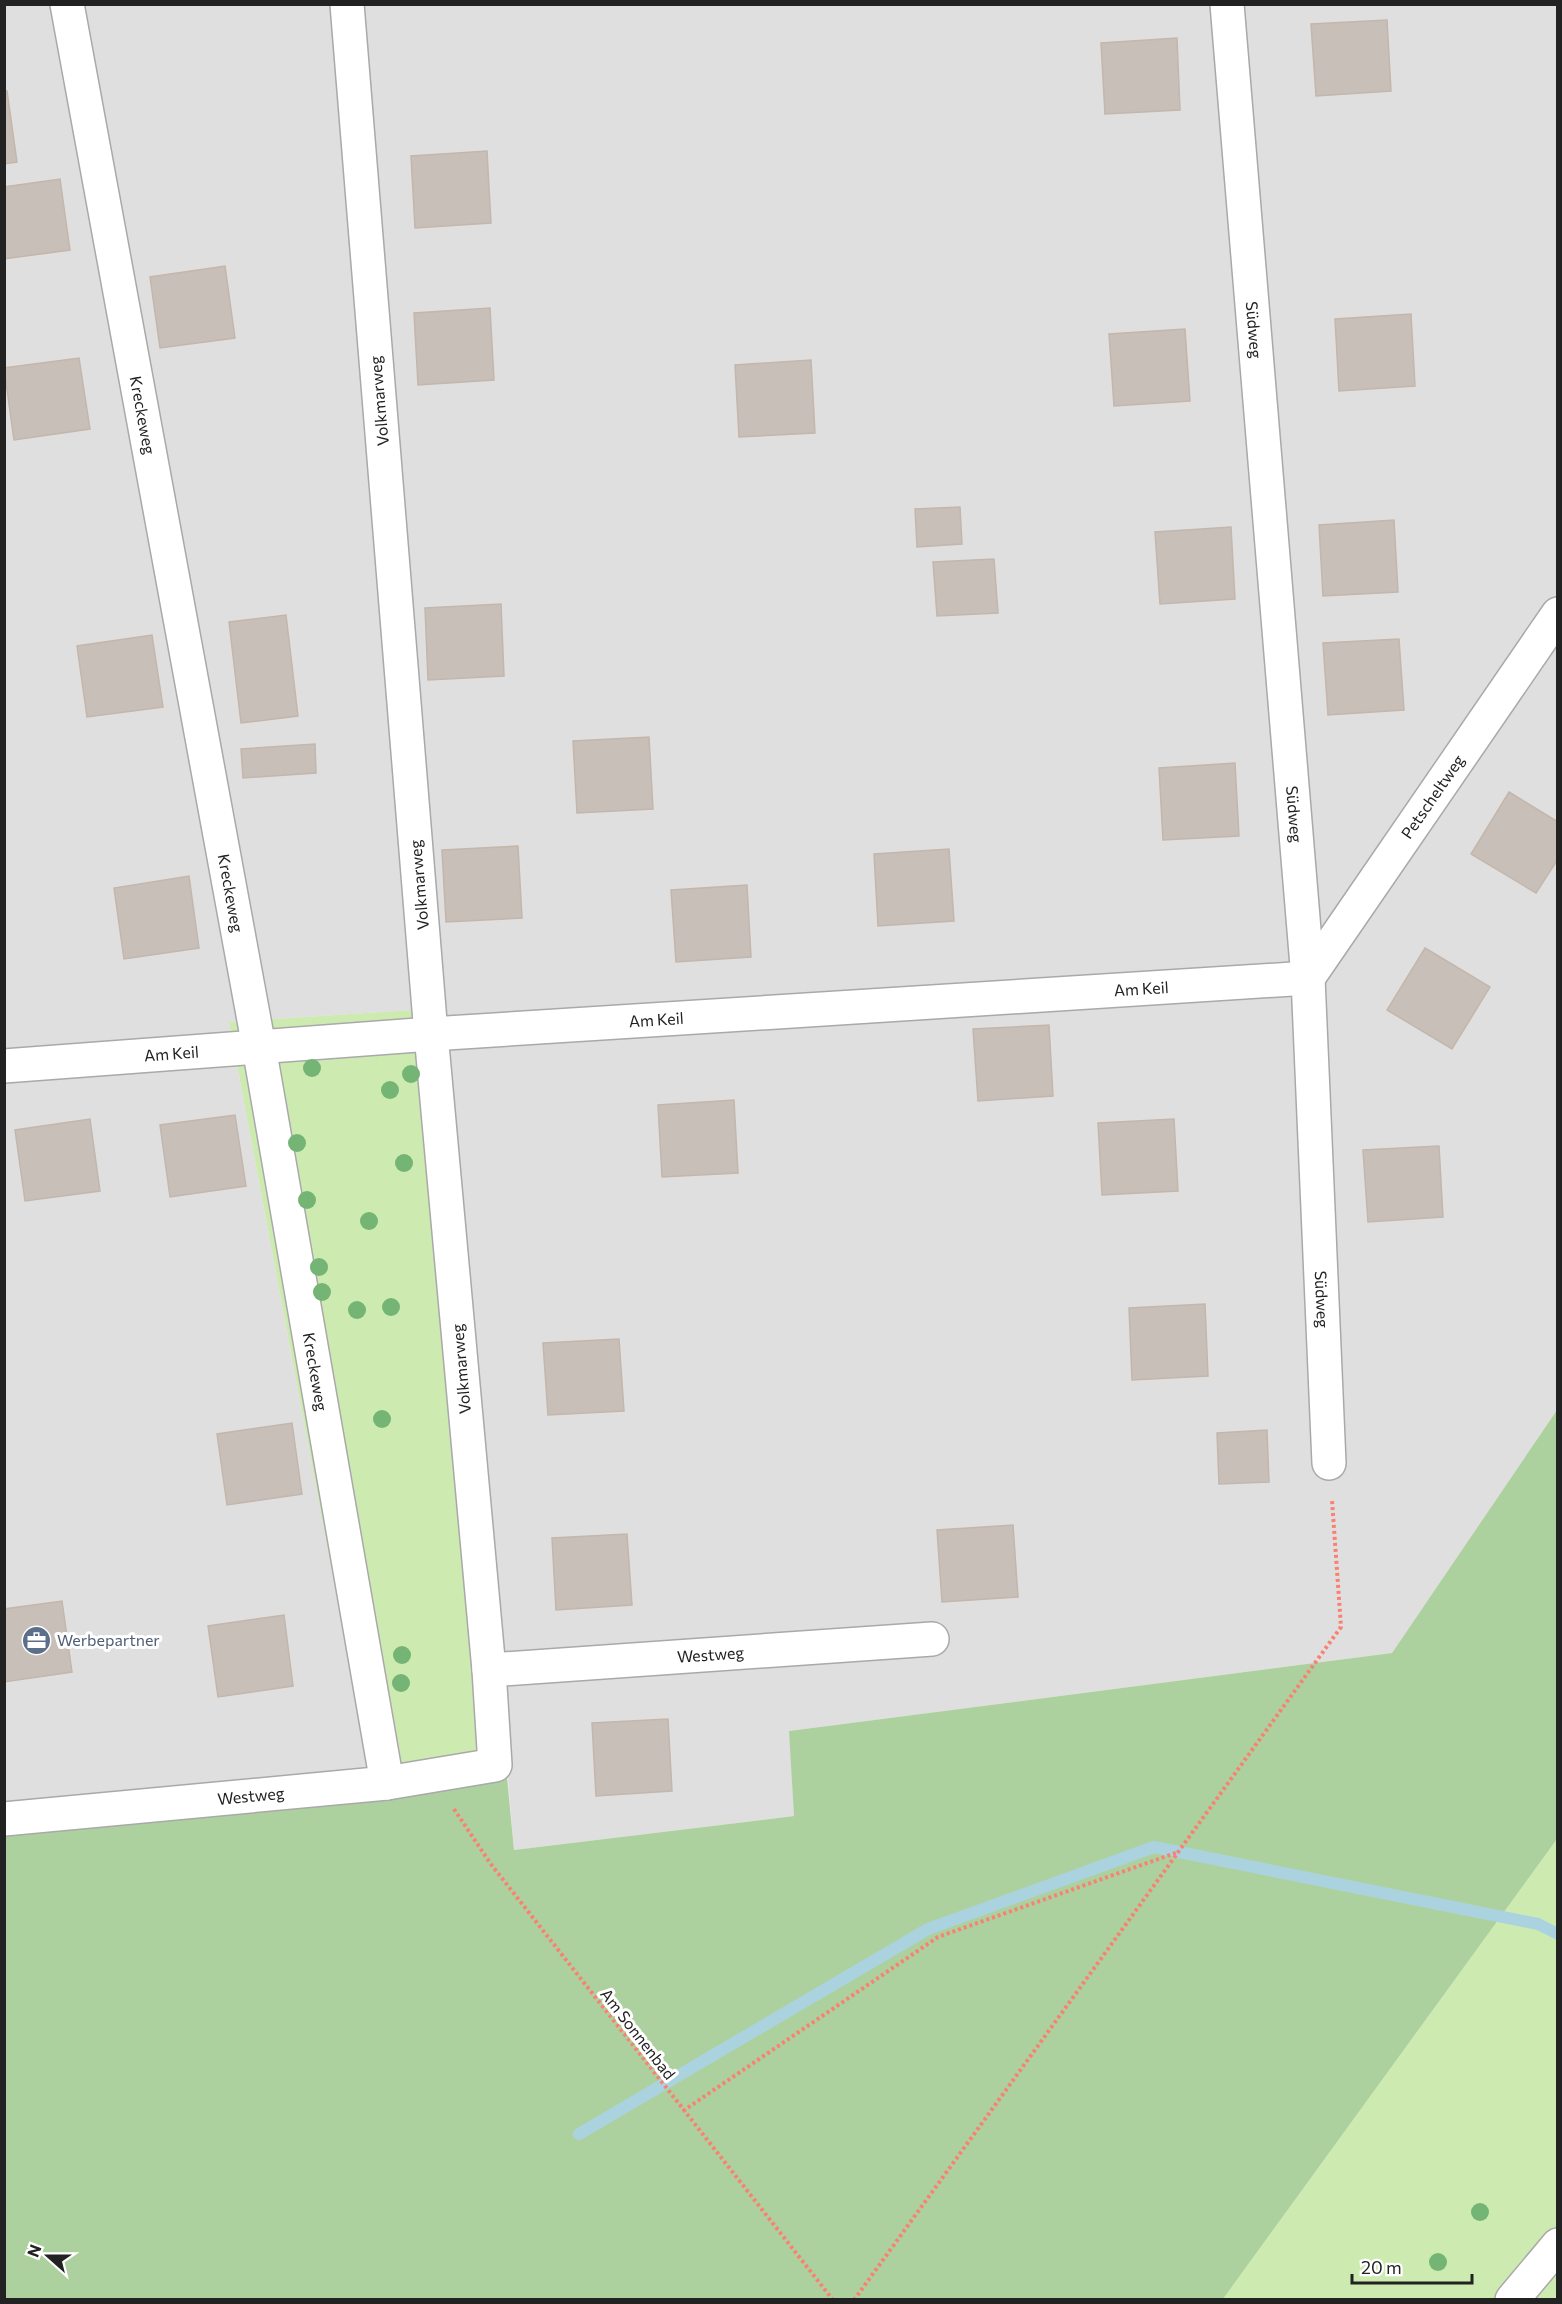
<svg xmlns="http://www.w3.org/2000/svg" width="1562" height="2304" font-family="Commissioner,sans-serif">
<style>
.residential{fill:#e0dfdf}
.grass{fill:#cdebb0}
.forest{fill:#add19e}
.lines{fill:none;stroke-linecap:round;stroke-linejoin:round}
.stream{stroke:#aad3df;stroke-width:12}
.building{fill:#c7bfb8;stroke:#c4b6ab;stroke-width:1.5}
.minor-casing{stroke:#a9a9a9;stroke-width:36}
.tertiary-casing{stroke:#a9a9a9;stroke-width:36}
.path{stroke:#fa8072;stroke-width:4;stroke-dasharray:3 3;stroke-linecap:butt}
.minor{stroke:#fff;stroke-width:33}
.tertiary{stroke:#fff;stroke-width:33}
.tree{fill:#74b475}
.labels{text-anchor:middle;stroke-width:6;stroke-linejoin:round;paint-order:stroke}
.street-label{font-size:16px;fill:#222;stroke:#fff}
.service-label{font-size:16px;fill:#4e5e75;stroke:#fff;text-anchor:start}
</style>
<rect width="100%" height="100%" fill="#f2efe9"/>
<path class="residential" d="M4,5H1557V1410L1392,1653L790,1731L794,1816L514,1850L443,1008L229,1022L373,1791L5,1834Z"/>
<path class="grass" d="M443,1008L507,1777L373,1791L229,1022Z
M1557,1839V2299H1223Z"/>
<path class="forest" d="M1557,1410V1839L1223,2299H5L4,1834L507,1777L514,1850L794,1816L789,1731L1392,1653Z"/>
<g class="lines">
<path class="stream" d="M579,2134L928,1929L1154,1847L1538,1924L1558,1934"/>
</g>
<path class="building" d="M1387,20L1391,91L1316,96L1311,24Z
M1177,38L1180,110L1105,114L1101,43Z
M4,91H7L17,162L4,164Z
M487,151L491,223L415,228L411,156Z
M60,179L70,250L4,259V187Z
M225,266L235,338L160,348L150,277Z
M490,308L494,380L418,385L414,313Z
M1411,314L1415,386L1339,391L1335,319Z
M1185,329L1190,401L1114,406L1109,334Z
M79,358L90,429L14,440L4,368Z
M811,360L815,433L739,437L735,365Z
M960,507L962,544L917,547L915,509Z
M1394,520L1398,592L1323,596L1319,525Z
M1231,527L1235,599L1160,604L1155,532Z
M994,559L998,613L937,616L933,562Z
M501,604L504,676L428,680L425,608Z
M286,615L298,716L241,723L229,622Z
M152,635L163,707L87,717L77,646Z
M1399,639L1404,710L1328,715L1323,643Z
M649,737L653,809L577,813L573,741Z
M315,744L316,773L243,778L241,749Z
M1235,763L1239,836L1163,840L1159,768Z
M1509,792L1558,822V859L1536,893L1471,854Z
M518,846L522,918L446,922L442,850Z
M949,849L954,921L878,926L874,854Z
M189,876L199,948L124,959L114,888Z
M747,885L751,957L676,962L671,890Z
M1425,948L1490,987L1452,1049L1387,1010Z
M1049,1025L1053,1096L978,1101L973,1029Z
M734,1100L738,1173L662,1177L658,1105Z
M235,1115L246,1186L170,1197L160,1125Z
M90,1119L100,1191L25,1201L15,1130Z
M1174,1119L1178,1191L1102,1195L1098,1123Z
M1439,1146L1443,1217L1368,1222L1363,1150Z
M1205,1304L1208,1376L1132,1380L1129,1308Z
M619,1339L624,1411L548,1415L543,1343Z
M292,1423L302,1494L227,1505L217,1434Z
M1267,1430L1269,1482L1219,1484L1217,1433Z
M1013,1525L1018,1597L942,1602L937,1530Z
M627,1534L632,1605L556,1610L552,1538Z
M62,1601L72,1672L4,1682V1609Z
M284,1615L293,1686L218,1697L208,1626Z
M668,1719L672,1791L596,1796L592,1723Z"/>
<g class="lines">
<defs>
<g id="minor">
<path id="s1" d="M67,4L259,1047L387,1783"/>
<path id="s2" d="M1227,4L1308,978L1329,1463"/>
<path id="s3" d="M4,1066L431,1034L1308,978L1558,614"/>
<path id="s4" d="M489,1670L932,1639"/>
<path id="s5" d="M4,1819L387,1783L495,1765L489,1670L431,1034L347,4"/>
</g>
<path id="tertiary" d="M1512,2300L1558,2245"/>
</defs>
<use href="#minor" class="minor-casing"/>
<use href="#tertiary" class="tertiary-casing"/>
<path class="path" d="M454,1809L490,1863L833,2300
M683,2111L938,1937L1178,1852
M854,2300L1341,1627L1332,1500"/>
<use href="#minor" class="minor"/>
<use href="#tertiary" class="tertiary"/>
</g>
<g class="tree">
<circle cx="312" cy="1068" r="9"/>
<circle cx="411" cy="1074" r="9"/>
<circle cx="390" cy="1090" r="9"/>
<circle cx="297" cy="1143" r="9"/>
<circle cx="404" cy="1163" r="9"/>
<circle cx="307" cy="1200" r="9"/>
<circle cx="369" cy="1221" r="9"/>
<circle cx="319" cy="1267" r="9"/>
<circle cx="322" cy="1292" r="9"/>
<circle cx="391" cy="1307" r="9"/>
<circle cx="357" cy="1310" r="9"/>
<circle cx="382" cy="1419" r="9"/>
<circle cx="402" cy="1655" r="9"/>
<circle cx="401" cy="1683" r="9"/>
<circle cx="1480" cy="2212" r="9"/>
<circle cx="1438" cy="2262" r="9"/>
</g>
<defs>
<symbol id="office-disc" viewBox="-11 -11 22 22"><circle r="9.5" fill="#5c6f8a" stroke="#fff"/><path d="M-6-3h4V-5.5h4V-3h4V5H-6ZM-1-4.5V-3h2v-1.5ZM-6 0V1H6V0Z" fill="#fff"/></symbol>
</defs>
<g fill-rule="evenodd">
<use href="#office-disc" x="20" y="1624" width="33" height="33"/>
</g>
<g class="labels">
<g class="street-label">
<text dy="6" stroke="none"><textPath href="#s2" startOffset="327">Südweg</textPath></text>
<text transform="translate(379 401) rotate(-95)" y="6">Volkmarweg</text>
<text dy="6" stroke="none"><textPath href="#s1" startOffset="418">Kreckeweg</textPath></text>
<text dy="6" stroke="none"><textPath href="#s3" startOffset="1527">Petscheltweg</textPath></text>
<text dy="6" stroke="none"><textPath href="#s2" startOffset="813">Südweg</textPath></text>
<text transform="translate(419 885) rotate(-95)" y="6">Volkmarweg</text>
<text dy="6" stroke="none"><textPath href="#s1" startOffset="904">Kreckeweg</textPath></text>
<text dy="6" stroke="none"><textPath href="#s3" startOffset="1140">Am Keil</textPath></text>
<text dy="6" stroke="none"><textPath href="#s3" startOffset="654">Am Keil</textPath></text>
<text dy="6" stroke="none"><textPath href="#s3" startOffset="168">Am Keil</textPath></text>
<text dy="6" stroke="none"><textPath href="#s2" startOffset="1299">Südweg</textPath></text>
<text transform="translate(461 1369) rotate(-95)" y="6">Volkmarweg</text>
<text dy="6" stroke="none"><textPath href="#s1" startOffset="1390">Kreckeweg</textPath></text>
<text dy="6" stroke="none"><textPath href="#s4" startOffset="222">Westweg</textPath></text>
<text dy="6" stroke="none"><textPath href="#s5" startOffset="248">Westweg</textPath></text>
<text transform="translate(638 2034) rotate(52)" y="6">Am Sonnenbad</text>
</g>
<g class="service-label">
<text x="57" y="1646">Werbepartner</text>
</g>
</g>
<rect width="1562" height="2304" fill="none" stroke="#222222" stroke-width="12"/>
<g transform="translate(48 2256) rotate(291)" stroke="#ffffff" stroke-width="4.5" paint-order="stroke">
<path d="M0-4.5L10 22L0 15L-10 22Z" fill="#222222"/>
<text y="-9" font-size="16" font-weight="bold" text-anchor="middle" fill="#222222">N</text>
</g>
<path d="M1352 2274v9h120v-9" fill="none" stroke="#222222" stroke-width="3"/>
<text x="1361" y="2274" font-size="18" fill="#222222" stroke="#ffffff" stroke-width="4.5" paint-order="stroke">20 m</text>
</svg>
